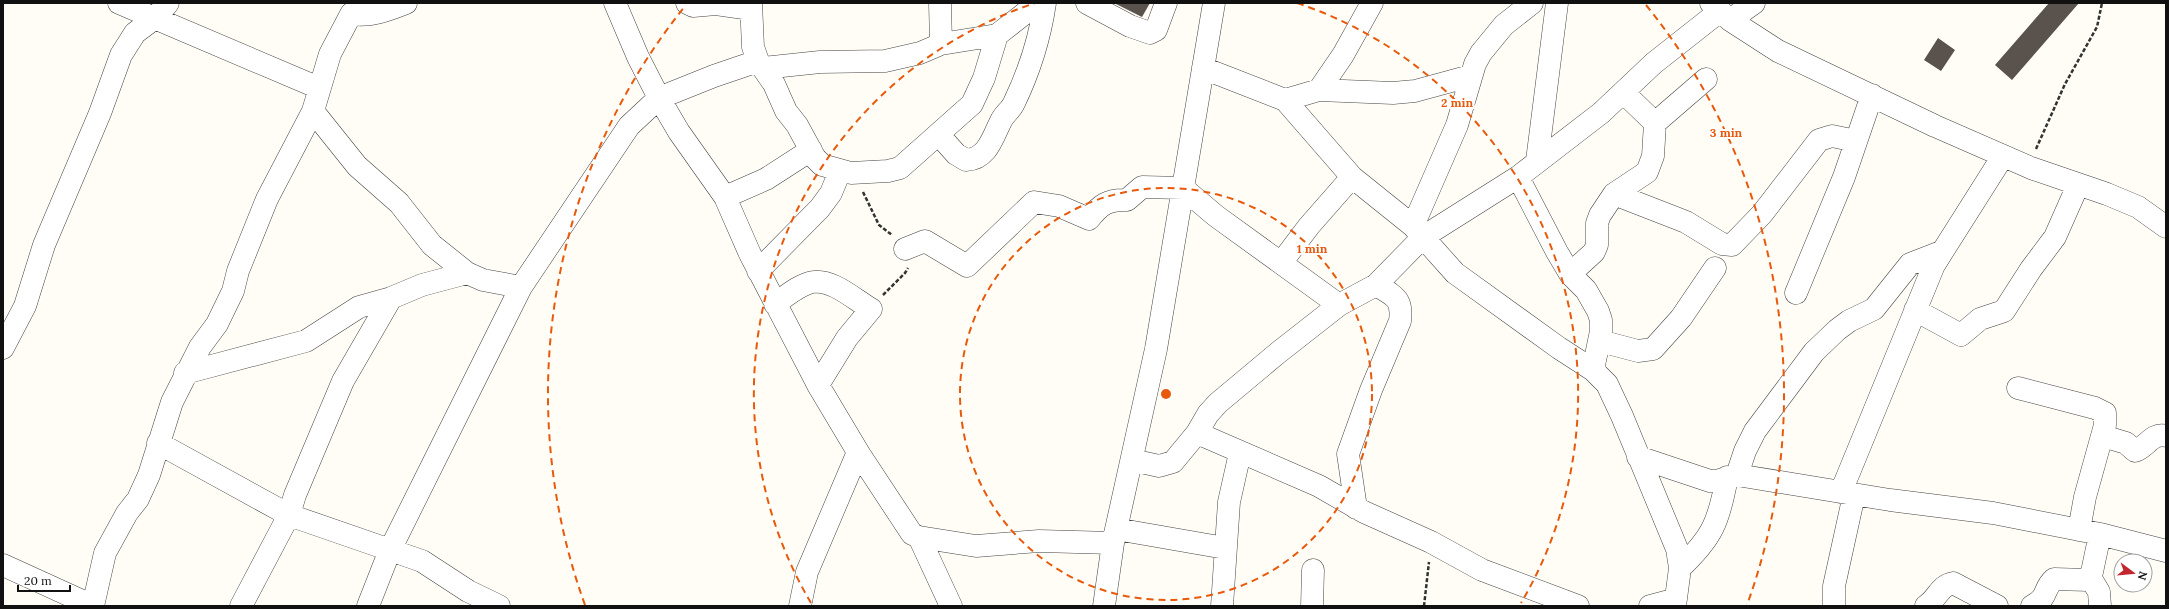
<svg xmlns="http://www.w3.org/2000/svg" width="2169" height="609" font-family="Lora,serif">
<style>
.building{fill:#5a524d}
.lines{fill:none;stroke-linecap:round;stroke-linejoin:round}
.minor-casing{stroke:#444;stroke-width:23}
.path{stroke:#333;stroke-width:2.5;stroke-dasharray:4 2;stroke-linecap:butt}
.minor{stroke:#fff;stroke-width:22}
.ring{fill:none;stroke:#e8590c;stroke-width:2;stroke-dasharray:7 5}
.centre{fill:#e8590c;stroke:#fff;stroke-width:2}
.ring-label{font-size:12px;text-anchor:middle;font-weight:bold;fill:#e8590c;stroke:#fff;stroke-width:4;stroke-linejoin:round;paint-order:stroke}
</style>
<rect width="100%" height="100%" fill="#fffdf5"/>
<path class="building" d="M1114,3H1150L1142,17Z
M2049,3H2079L2012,80L1995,65Z
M1938,38L1955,50L1941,71L1924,60Z"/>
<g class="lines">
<defs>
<path id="minor" d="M119,3L319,88
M615,3L638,57L659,98L679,132L725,197L750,254L818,385L858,452L912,534L919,537L951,606
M687,3L693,6L716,4L751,9
M751,3L753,47L758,61L774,84L786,111L797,125L815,158L822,165L851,173L888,171L900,168L972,104L984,78L997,35
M940,3L941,44
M1087,3L1130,26L1150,33L1156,30L1166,3
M1711,3L1730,20L1778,51L1935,126L2031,168L2107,194L2138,207L2166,227
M1730,20L1754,3
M763,68L820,62L885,61L920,53L941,44L997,35L1038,3
M1203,68L1285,100L1352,177L1413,226L1455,273L1559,348L1593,370L1607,384L1622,416L1677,549L1680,568L1675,606
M1319,90L1343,55L1372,3
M1624,93L1655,123
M1285,100L1319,90L1393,93L1415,91L1470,76
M313,111L357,166L399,203L432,245L467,273L483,280L521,287
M939,135L956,154L966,160C988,159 993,136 1001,121C1004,114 1011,110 1014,103C1029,72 1040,37 1045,3
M1537,161L1557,3
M1518,177L1557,252L1570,274L1586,290L1598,311L1601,320V331L1593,370
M1614,194L1686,222L1722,244L1732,245L1762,214L1819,140L1832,136L1856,141
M725,197L766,179L811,150
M1413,226L1457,125L1475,64L1481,53L1504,25L1532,3
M905,249L925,241L967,266L1034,202L1059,206L1089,219C1100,205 1108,199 1127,200L1142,187L1183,188L1216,216L1339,305
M1281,263L1309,226L1352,177
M758,271L820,208L831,193L840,171
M1570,274L1594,252L1597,245V223L1600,215L1614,194L1647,172L1653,156L1655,123L1706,79
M1796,293L1844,177L1872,95
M775,304C785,297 800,284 813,282C833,279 855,300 871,309L847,338L818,385
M1915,310L1961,335L1980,319L2004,311L2031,269L2055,237L2078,185
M1600,341L1638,351L1653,349L1681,318L1715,268
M3,348L25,306L44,245L100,113L121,55L135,33L155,18L168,3
M185,373L306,341L359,307L391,298L422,285L467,273
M2018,388L2095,408L2105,413V425L2085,497L2079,530
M1197,433L1319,486L1364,512L1431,542L1482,570L1578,606
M2103,436L2126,443L2135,451C2146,448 2152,432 2166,436
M158,443L289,515L422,561L468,591L499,606
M1638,457L1710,481H1716L1737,475L1890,500L1993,513L2100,534L2166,551
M1132,460L1159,466L1173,462L1197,433L1208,414L1218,403L1279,352L1339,305L1376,285L1423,237L1518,177L1601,113L1654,63L1720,11
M1737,475L1745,451L1755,431L1814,352L1837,330L1849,321L1874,309L1910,264L1941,252
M1841,492L1934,265L2003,156
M1356,508L1348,454L1371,390L1400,321C1403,298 1394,296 1376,285
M1116,529L1225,548
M919,537L976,546L1039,541L1113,543
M3,565L93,606
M1680,568C1713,537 1719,521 1727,477
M2090,577L2099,592L2100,606
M93,606L105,553L127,513L138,499L149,475L172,402L200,347L217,324L233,291L238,271L267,199L313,111L330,54L351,14C371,17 388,10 406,3
M241,606L289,515L295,495L343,381L391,298
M368,606L390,550L521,287L629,126L659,98L714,76L758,61
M800,606L807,572L858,452
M1104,606L1113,543L1156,349L1214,3
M1222,606L1229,502L1240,453
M1312,606L1313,570
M1650,606L1676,599
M1834,606V586L1854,495
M1926,606C1937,599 1940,585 1953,583L1997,606
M2032,606C2050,596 2042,590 2054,579L2088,580L2092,572L2100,534"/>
</defs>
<use href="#minor" class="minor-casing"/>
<path class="path" d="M2036,149L2065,84L2097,27L2102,3
M863,192L879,225L892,235
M883,295L905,273L908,268
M1424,606L1429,562"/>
<use href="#minor" class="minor"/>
</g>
<g class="ring">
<circle cx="1166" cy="394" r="206"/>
<path d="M811 603A412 412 0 0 1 1035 3M1297 3A412 412 0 0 1 1521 603"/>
<path d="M585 605A618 618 0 0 1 686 5M1646 5A618 618 0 0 1 1747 605"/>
</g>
<circle cx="1166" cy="394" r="6" class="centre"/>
<g class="ring-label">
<text x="1457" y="107">2 min</text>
<text x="1726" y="137">3 min</text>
<text x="1312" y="253">1 min</text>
</g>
<rect width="2169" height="609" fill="none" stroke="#111111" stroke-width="8"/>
<g transform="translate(2133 573) rotate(106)"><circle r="19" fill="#ffffff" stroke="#a0a0a0"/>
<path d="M0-3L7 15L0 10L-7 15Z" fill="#c4262e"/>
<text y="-6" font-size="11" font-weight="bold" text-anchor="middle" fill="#111111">N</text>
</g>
<path d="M18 585v6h52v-6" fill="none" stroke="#111111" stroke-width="2"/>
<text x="24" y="585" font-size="12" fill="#111111" stroke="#ffffff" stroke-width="3" paint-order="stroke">20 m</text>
</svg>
